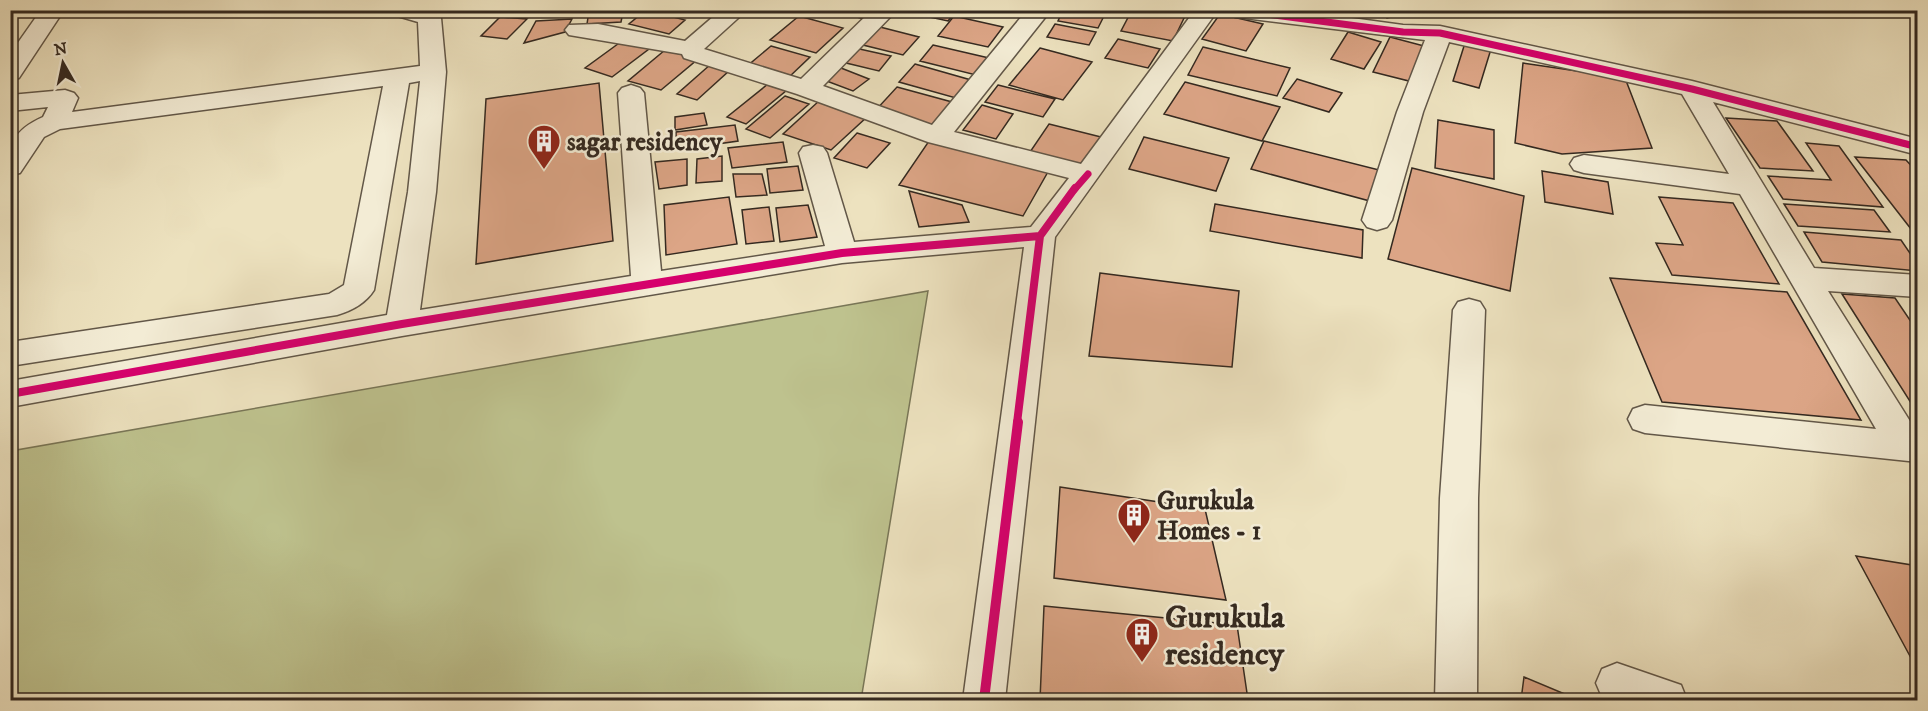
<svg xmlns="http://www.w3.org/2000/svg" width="1928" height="711" font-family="'IM FELL DW Pica',serif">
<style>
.green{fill:#bec28e;stroke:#797657;stroke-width:1.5}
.building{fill:#dca586;stroke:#342920;stroke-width:1.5}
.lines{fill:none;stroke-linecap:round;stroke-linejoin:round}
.minor-casing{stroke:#625748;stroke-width:3}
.minor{fill:#f3ecd5;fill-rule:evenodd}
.cycleway-far2-casing{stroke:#f3ecd5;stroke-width:10}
.cycleway-far1-casing{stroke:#f3ecd5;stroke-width:12}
.cycleway-casing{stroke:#f3ecd5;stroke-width:14}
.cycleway-far2{stroke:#d6006c;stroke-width:7}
.cycleway-far1{stroke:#d6006c;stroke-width:8}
.cycleway{stroke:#d6006c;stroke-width:10}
.labels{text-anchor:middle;stroke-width:5;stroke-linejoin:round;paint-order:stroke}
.poi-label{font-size:26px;font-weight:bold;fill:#342920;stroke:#f3ecd5;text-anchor:start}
.near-poi-label{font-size:32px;font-weight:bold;fill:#342920;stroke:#f3ecd5;text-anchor:start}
</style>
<rect width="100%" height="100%" fill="#ede2bf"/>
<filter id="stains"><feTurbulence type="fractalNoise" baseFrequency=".00333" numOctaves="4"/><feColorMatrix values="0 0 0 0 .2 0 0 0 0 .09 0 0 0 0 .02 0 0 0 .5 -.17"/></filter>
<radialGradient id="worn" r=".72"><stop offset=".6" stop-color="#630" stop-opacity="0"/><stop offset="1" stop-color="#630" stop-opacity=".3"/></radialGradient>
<path class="green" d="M928,291L861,700H11V451Z"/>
<path class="building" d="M610,10L623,12L621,22L587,24L589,11Z
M646,10H647L685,20L669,34L629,24Z
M831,10H873L864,19Z
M929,10H957L948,21L925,16Z
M1063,10H1107L1098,28L1058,21Z
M1132,10H1155L1185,16L1173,41L1121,31Z
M1291,10H1355L1353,21Z
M1377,10H1421L1387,18Z
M1220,14L1263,24L1246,51L1202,39Z
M799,16L843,28L816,53L770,40Z
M954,16L1003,27L988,47L938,36Z
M500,17L527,19L507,39L481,36Z
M572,19L565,32L524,43L536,21Z
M1055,24L1096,32L1089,45L1047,37Z
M880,27L919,37L903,55L863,45Z
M1348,32L1381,42L1364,69L1331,59Z
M1390,37L1424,46L1409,81L1373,72Z
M1118,39L1160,49L1148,68L1105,58Z
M622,41L649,49L612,77L585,68Z
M1465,43L1491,49L1479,88L1453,81Z
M933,45L989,58L976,75L920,61Z
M771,46L810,57L787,79L746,67Z
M1203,47L1290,68L1277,96L1188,75Z
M855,48L891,56L879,71L842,62Z
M1040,48L1092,62L1063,100L1009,85Z
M665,50L698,59L661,90L628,81Z
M1523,63L1625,78L1652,148L1562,154L1515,143Z
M711,64L730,70L697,100L677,94Z
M915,64L978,82L963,100L899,82Z
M841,68L869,79L853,91L824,80Z
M1297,79L1342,93L1329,112L1283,98Z
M1185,82L1280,107L1262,141L1164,114Z
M599,83L613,241L476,264L486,99Z
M768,84L787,90L746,124L727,117Z
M998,85L1055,99L1043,117L985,102Z
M897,87L952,102L930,128L874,112Z
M785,96L809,104L770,138L746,129Z
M820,100L868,116L831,150L783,134Z
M982,105L1013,114L996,139L963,130Z
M704,113L707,125L675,130V117Z
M1726,118L1777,121L1813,171L1760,168Z
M1438,120L1494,130V179L1435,168Z
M1049,124L1101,137L1083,166L1030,152Z
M735,125L738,141L676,150V132Z
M857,133L890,143L867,168L834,158Z
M1144,137L1229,158L1216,191L1129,169Z
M929,141L1049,170L1023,216L899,185Z
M1264,141L1391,173L1381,204L1251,169Z
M783,142L787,162L732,168L728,148Z
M1806,143L1839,146L1883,207L1783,199L1768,176L1831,180Z
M722,156V181L696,183L697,159Z
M1855,157L1906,160L1918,173V238Z
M687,159V185L659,189L655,162Z
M798,166L803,190L770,193L767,169Z
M1412,168L1524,196L1510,291L1388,259Z
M1542,171L1608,182L1613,214L1545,202Z
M733,174H762L767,195L736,197Z
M909,191L962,205L969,222L919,227Z
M729,197L737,244L666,255L664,205Z
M1659,197L1733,203L1779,284L1672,275L1656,243L1683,245Z
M1215,204L1363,230L1362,258L1210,231Z
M1784,204L1874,210L1890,232L1798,226Z
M808,205L817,237L780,242L776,208Z
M769,207L774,241L746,244L742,210Z
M1804,232L1901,240L1918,265V271L1822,262Z
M1100,273L1239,291L1232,367L1089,356Z
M1610,278L1787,292L1861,420L1662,402Z
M1842,294L1895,298L1918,332V414Z
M1060,487L1205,509L1226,600L1054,578Z
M1856,556L1918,566V671Z
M1044,606L1237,625L1248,700H1040Z
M1524,677L1579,700H1521Z"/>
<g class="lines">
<defs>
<path id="minor" d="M41,10H64L19,78L10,80V54Z
M391,10L437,13L441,18L446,72L436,192L420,310L631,276L618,93L622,88L631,85L640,88L644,93L661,271L825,246L799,153L803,147L813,145L823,147L827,153L854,242L1031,227L1069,178L928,142L797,94L684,58L682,54L569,35L565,30L569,25L598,24L685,41L721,10H747L704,49L801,79L872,10H897L823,86L932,125L1027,10H1051L954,132L1081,164L1195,10H1218L1055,237L1005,700H963L1024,247L842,263L402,336L10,407V381L387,315L408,192L420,81L409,83L374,290C366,303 351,311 337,315L10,366V342L329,294L344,285L383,86L60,129L44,137L20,173L10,175C10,143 12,131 43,117L48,107L10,111V95L65,90L74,93L78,98L72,112L420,66L418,22L394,15Z
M1225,10H1293L1403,25L1440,26L1692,81L1918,139V155L1713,102L1814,268L1918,275V297L1828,291L1918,434V462L1645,433L1633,429L1628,419L1633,409L1645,405L1876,429L1740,194L1584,173L1574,170L1570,164L1574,158L1584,155L1729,174L1682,94L1449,42L1423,112L1392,220L1387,227L1377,230L1367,227L1362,220L1397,112L1425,40L1236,17L1228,15Z
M1469,299L1480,302L1485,310L1478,498L1477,700H1435L1440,498L1453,310L1458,302Z
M1617,663L1681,685L1687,700H1610L1602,697L1596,683L1602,669Z"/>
</defs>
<use href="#minor" class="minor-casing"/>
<use href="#minor" class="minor"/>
<defs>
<path id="cycleway-far2" d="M1236,10L1403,32L1440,33L1692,89L1918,147
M1074,190L1088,174"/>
<path id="cycleway-far1" d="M10,394L402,324L842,253L1040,236
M1017,423L1040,236L1075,188"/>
<path id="cycleway" d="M984,700L1018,422"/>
</defs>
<use href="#cycleway-far2" class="cycleway-far2-casing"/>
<use href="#cycleway-far1" class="cycleway-far1-casing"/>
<use href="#cycleway" class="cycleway-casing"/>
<use href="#cycleway-far2" class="cycleway-far2"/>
<use href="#cycleway-far1" class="cycleway-far1"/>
<use href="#cycleway" class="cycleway"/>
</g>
<defs>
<symbol id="building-pin" viewBox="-11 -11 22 30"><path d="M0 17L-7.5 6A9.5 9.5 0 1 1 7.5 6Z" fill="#8f2418" stroke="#f3ecd5"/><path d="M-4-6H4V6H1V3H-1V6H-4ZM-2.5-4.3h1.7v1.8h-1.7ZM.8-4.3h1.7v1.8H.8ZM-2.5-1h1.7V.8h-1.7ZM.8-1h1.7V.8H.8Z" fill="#fff"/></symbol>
</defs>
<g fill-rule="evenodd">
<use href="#building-pin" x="525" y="122" width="38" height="52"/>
<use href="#building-pin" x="1115" y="496" width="38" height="52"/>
<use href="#building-pin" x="1123" y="615" width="38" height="52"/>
</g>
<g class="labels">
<g class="poi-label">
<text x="567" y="150">sagar residency</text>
<text x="1157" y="509">Gurukula<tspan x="1157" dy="30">Homes - 1</tspan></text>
</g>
<g class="near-poi-label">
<text x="1165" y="627">Gurukula<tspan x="1165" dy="37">residency</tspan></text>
</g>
</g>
<rect width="1928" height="711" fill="none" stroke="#ede2bf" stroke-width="36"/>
<rect x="12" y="12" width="1904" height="687" fill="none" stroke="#342920" stroke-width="3"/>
<rect x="18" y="18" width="1892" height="675" fill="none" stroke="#342920" stroke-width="1.5"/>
<g transform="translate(63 63) rotate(351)" stroke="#f3ecd5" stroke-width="4.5" paint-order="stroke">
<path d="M0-4.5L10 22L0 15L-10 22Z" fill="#342920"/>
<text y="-9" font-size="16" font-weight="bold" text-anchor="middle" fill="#342920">N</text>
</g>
<rect width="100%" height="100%" filter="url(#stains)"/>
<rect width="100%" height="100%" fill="url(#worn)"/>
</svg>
